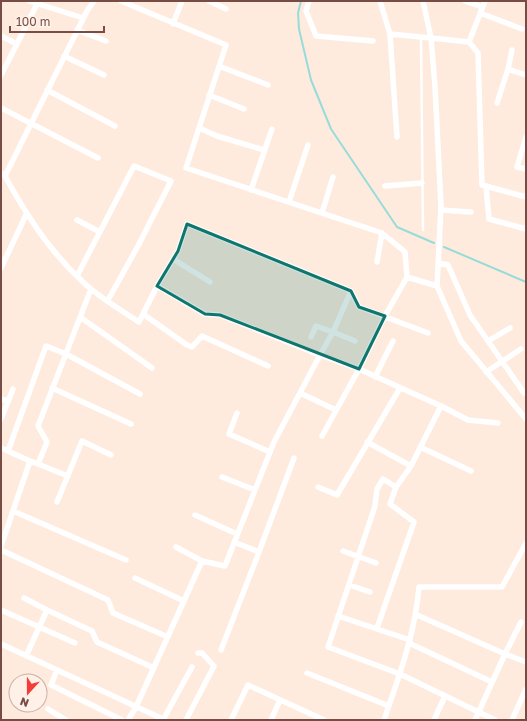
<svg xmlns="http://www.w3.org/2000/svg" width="527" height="721" font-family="'Golos Text',sans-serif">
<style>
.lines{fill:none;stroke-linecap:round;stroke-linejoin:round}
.stream{stroke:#97dcd9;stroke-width:2}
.lane{stroke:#fff;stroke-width:2.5}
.street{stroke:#fff;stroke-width:5.5}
.marked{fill:#0f766e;fill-opacity:0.2;stroke:#0f766e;stroke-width:3;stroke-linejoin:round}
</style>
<rect width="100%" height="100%" fill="#feebde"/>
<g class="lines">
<path class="stream" d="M301,1L298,13L299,29L311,80L331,129L397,227L434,243
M444,247L526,282"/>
<path class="lane" d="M421,38L423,230"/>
<path class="street" d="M29,1L83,18
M121,1L226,45L186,168L382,233L405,252L407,277
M209,1L226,9
M309,1L306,11L316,36L373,41
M380,1L390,34L397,137
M465,1L482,7
M485,1L469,42L478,53L482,185L526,197
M480,13L522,29
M173,24L182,1
M77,30L106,41
M390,34L431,38L423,1
M1,36L17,44L1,75
M17,44L37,4
M512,50L508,69L526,75
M64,56L104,75
M219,66L268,85
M47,90L115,126
M209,95L244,109
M497,103L508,69
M1,108L98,158
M199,128L217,136L264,150
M526,137L517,167L526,169
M1,173L5,176C27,216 50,252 84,283C100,298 121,310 139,322L157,286L205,314L220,315L320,355L333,332L355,341
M5,176L87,11L94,1
M385,186L422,183
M486,186L489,219L526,229
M251,190L272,129
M289,202L308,145
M441,210L471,212
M322,213L333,177
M77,220L100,232
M173,259L210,282
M377,262L382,233
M438,263L448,265L470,315L524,393
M1,268L26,215
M77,276L134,166L171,181L138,246L108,300
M157,286L178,251L187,224L351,291L333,332L316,326L311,337
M437,286L441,206L435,86L431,38L469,42
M351,291L359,307L428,333
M143,314L187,345L192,347L202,336L268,366
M80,317L152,368
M488,341L510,328
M486,372L521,349
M375,377L393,341
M52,388L131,424
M300,393L336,410
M1,399L8,401
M441,406L411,466L396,487L383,479L377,489L375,506L328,647L400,674L495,720
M237,413L229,434L270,452
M1,419L13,389
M322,436L359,369L441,406L468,420L498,423
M367,442L411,466
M420,447L471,471
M1,448L30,461L1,546
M8,451L46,346L66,354L140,394
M30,461L38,464L47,442L38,426L91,289
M38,464L68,476
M222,477L255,490
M318,487L337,495L400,388
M57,502L82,441L111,455
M13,511L126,560
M195,515L237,534
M234,542L259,552L294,458
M176,547L202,561
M1,550L108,600L113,613L168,637
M343,551L376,563
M135,578L184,601
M349,585L370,592
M24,598L47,610
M1,610L75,643
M417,615L505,654L475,720
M338,616L410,640
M521,622L505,654L526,662
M377,628L414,522L390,504L396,487
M409,643L492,682
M1,644L165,720
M221,650L259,552
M26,656L47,610L92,631L97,642L154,668
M57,670L51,685L122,720
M307,673L389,706
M48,709L66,720
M128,720L136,707L202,561L225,566L274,442L320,355L359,369L385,316L407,277L437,286L461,341L526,419
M163,720L192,667
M186,720L214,666L202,653H198
M231,720L248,685L324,720
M271,720L280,700
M384,720C399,676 415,634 419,587H502L526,543
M434,720L445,696
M512,720L526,689"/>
</g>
<path class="marked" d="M187,224L351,291L359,307L385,316L359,369L220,315L205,314L157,286L178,251Z"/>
<rect width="527" height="721" fill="none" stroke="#764c44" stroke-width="4"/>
<g transform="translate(28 693) rotate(201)"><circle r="19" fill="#fff1e7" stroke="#c8afa6"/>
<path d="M0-3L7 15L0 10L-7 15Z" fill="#f43c38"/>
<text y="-6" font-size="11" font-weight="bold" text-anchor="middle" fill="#764c44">N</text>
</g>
<path d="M10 26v6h94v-6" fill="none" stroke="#764c44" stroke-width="2"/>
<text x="16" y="26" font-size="12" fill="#764c44" stroke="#fff1e7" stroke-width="3" paint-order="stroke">100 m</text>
</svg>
